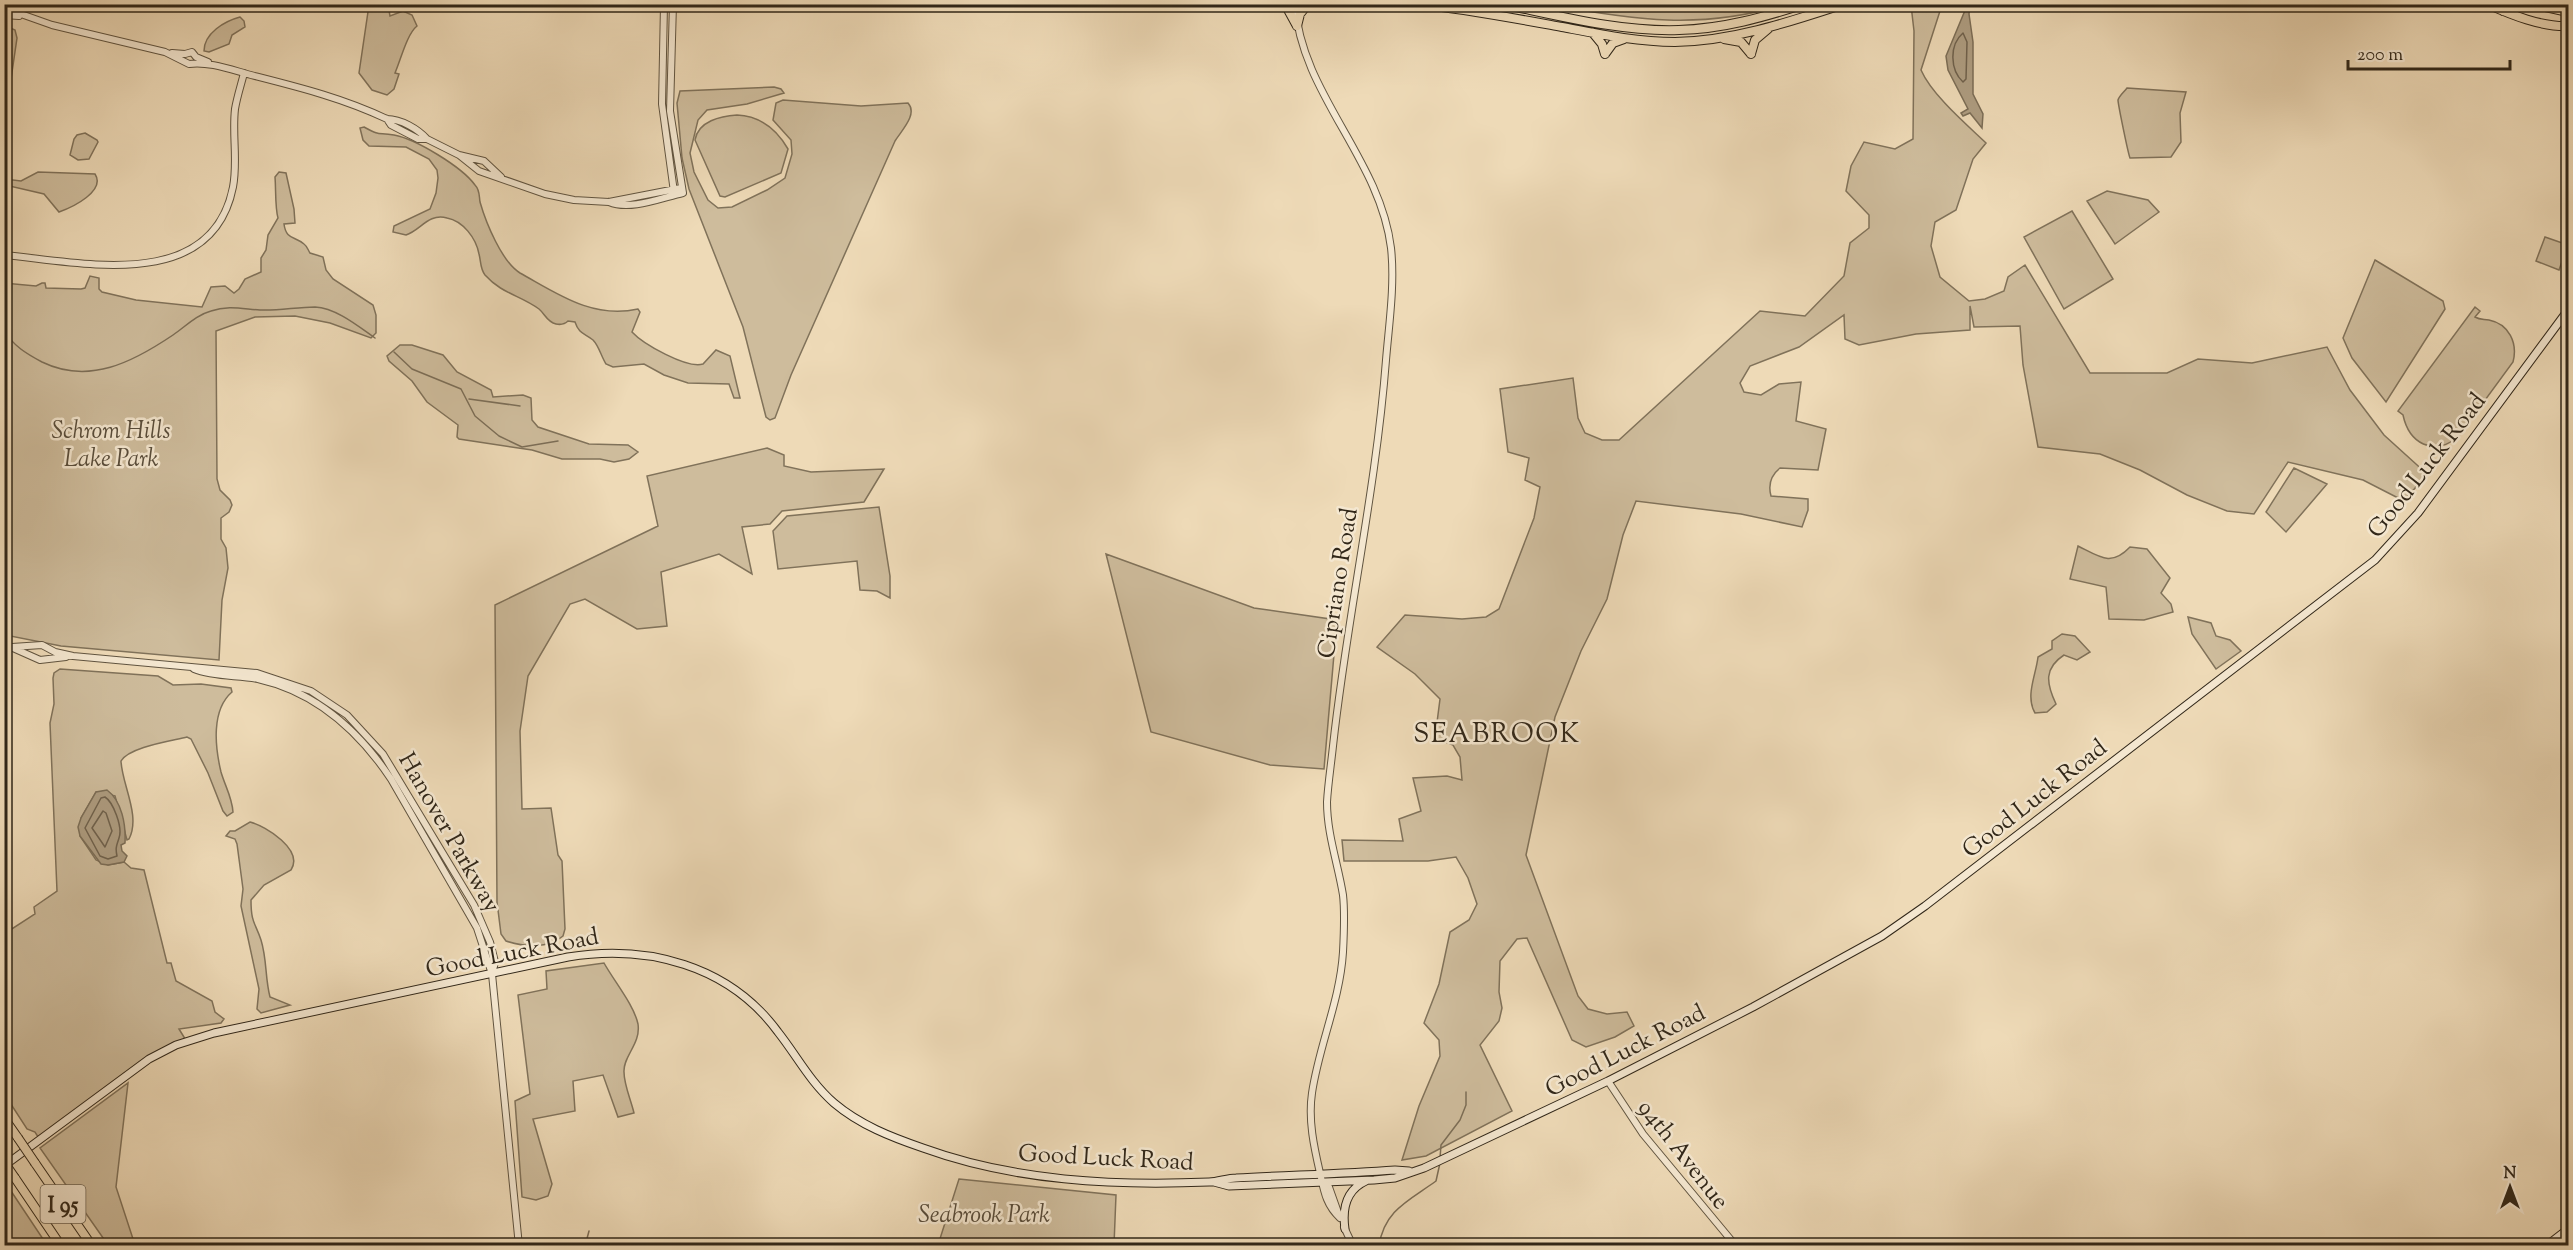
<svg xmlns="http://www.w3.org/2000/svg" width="2573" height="1250" font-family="'Sorts Mill Goudy',serif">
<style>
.green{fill:#cebc9c;stroke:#80725a;stroke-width:1.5}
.water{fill:#ae9d81;stroke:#7c6e57;stroke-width:1.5}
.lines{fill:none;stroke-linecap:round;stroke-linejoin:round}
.shore{stroke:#70624d;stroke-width:1.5}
.stream{stroke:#7c6e57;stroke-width:1.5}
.tertiary-casing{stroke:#605440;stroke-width:8}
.secondary-casing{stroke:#312719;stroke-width:9}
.primary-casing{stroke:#312719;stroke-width:10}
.motorway-casing{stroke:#312719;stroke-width:10}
.tertiary{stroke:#f4e7d0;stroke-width:6}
.secondary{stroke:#f4e7d0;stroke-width:7}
.primary{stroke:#eedab7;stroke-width:8}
.motorway{stroke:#eedab7;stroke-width:8}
.motorway-bridge-casing{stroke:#312719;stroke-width:10;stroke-linecap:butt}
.motorway-bridge{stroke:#eedab7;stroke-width:8}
.labels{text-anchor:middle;stroke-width:5;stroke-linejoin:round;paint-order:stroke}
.shield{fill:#f4e7d0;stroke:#6c6150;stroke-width:1.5}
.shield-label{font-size:22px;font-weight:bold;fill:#312719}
.park-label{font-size:24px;font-style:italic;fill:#584c3a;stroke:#f4e7d0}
.street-label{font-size:24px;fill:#312719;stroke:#f4e7d0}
.quarter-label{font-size:27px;letter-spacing:1.5px;fill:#312719;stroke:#f4e7d0}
</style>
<rect width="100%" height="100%" fill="#eedab7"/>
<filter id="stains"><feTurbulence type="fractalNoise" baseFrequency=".00333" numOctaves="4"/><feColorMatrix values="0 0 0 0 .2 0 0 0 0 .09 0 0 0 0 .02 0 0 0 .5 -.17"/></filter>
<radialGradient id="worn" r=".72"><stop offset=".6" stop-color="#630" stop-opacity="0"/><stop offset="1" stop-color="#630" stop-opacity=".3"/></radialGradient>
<path class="green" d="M369,5H388L390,16L403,11L412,15L417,26C407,34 401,59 395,73L399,74L394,89L387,95L372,90L359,73Z
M1552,5H1783C1701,30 1634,20 1552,5Z
M1911,5H1951L1940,11L1921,70C1932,95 1966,124 1986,143L1973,159L1956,210L1935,222L1931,246L1940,277L1969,301L1985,299L2004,291L2008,277L2025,265L2090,373H2167L2198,359L2252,363L2327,347L2350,390L2384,435L2427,474L2404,501L2363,480L2288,462L2254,514L2227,511L2187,495L2140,470L2100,454L2038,447L2023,365L2020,326L1974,327L1970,306V330L1916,334L1859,345L1845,339L1844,315L1799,347L1750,366L1740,383L1744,392L1761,395L1779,384L1801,382L1796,421L1826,429L1818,470L1780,468C1770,476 1768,485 1771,496L1808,499V510L1802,527L1741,514L1636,501L1623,535L1607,599L1581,651L1555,717L1526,855L1578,996L1588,1009L1607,1014L1627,1012L1634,1026L1615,1037L1586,1047L1572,1040L1527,938L1517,939L1500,961L1499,992L1502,1008L1499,1021L1480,1045L1512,1111L1426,1156L1402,1160L1419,1106L1440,1056L1439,1040L1424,1023L1439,984L1450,932L1469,920L1477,904L1468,878L1456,857L1428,861H1344L1342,840L1403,841L1399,819L1421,811L1413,778L1447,776L1462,780L1460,757L1453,745L1435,738L1440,699L1415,674L1377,647L1405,615L1462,619L1486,617L1499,609L1534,518L1540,487L1525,480L1529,458L1508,452L1500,389L1573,378L1578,418L1585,433L1602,440H1619L1760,311L1805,316L1844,276L1850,243L1869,228V215L1846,191L1851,166L1864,142L1895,149L1913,139L1914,31Z
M240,17L244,21L245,27L232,35L229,44L209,52L204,51C204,33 225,21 240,17Z
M8,27L15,30L17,38L5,120L4,46Z
M774,87L781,89L784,93L747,104L707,110L698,120L690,153L694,172L708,200L718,208L732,207L767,190L785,178L792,154L791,140L773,120L776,103L783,100L861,106L908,103C918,114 902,130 895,141L791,375L775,418L770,420L766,417L743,327L689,189L682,158L677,103L680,91Z
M2127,88L2186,92L2180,113L2181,142L2171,157L2130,158C2128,153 2118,104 2118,100C2119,96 2124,92 2127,88Z
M737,115C760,116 777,130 788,149L781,173L725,197L720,196L695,140C698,121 721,116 737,115Z
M364,127C382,137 377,132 394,135C416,139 462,167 475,185C480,190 479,196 480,202C486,223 502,262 520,273C558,294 592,319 638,309L640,312L632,332C643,344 687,369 703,364L716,350L730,356L740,398H734L729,384L688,383L664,375L644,364L613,367L606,364C601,356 599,346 593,340C584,333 579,334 575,322L568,321C565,324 561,325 556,324C547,322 545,314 539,309C520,295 502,294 485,275C480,269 481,261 479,254C476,238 463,221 447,218C428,213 421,230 406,235L393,232L394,226L430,209L436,193L438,178L437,170L429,159L406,147L369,146L363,140L360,128Z
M85,133L97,140L98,142L89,159L78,160L70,155L74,139L77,135Z
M38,172L95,174C106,191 73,207 59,212L44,194L5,185V179L21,181Z
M279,172L286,173L294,209L295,223L284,224C286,240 295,236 304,244C307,246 308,250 310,253L323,257L326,270L333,279L373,305L376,315V333L371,338L330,323L295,316L255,317L216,331L217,479L220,490L230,500L232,505L229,512L221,518V539L226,548L228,568L222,600L219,660L61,646L5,635L4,283L36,286L42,283H45L46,288L81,289L85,288L90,276L99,278V289L102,292L136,300L202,307L211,287L225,286L234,293L239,289L245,279L261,272V258L266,250L268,235L278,218C275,208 276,189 275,177Z
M2107,191L2148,200L2159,212L2115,244L2087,201Z
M2072,211L2113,279L2064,309L2024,237Z
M2545,237L2568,245L2559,270L2536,261Z
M2375,260L2443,301L2445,309L2386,402L2352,358L2343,338Z
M2475,307L2480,311L2475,317C2480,320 2483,319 2489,320C2509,324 2518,343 2513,362L2458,437C2433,457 2409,443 2403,415L2398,411Z
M400,345H412L443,355L457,372L491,390L493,397L523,395L531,398L532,420L538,427L589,444L628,445L638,452L629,459L614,462L600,459H562L532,450L459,439L457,437L458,425L427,402L412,381L389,361L387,356Z
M767,448L784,455V466L811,472L884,469L864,502L782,511L770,524L742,527L752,574L719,554L661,572L667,626L637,629L585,599L570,604L528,676L520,731L522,809L551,808L558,855L562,861L565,929L563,936C548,949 524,947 506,941L501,934L497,902L495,605L658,526L647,476Z
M2294,468L2327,484L2286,532L2266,512Z
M879,507L890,576V598L877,591L860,590L857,561L778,569L773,531L787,516Z
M2078,546C2100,557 2111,567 2130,547L2147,549L2170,578L2161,593L2171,604L2173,612L2144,620L2109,619L2106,587L2070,579Z
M1106,554L1254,608L1337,620L1324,769L1270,765L1151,732Z
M2188,617L2211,623L2216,636L2230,640L2241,651L2216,669L2192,634Z
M2062,634L2075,636L2090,652L2077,660L2064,655C2044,668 2046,683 2056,704L2047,712L2035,713C2025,696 2036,675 2038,657L2052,649V641Z
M60,669L158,676L173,685L201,684L231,688L232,692C211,710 215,747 221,772C225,786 232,797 233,812L227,816L223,811L208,773L191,739L187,737C171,741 129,747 121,761C122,785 141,816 129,839L127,840L115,796L96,792L81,818L80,836L96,860L108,865L124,862L131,868L144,870L167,963H171L176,981L212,1001L215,1012L224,1019L221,1023L179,1029L187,1042L155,1056L40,1140L35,1132L27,1129L5,1095L4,934L35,914L34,907L57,891L50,723L54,704L53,678L54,673Z
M250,822C266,826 304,850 291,870L264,885L251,900C251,923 255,922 261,940C267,959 265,978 270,997L290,1005L261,1013L257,1009L259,989L241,906L243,889L237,844L235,839L226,836L230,831H235Z
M604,963C614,981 634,1005 638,1024C641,1044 623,1056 624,1072C624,1085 631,1100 634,1113L618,1117L603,1075L573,1081L575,1111L533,1119L552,1184L548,1196L536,1200L522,1197L515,1101L530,1094L518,995L547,989L546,971Z
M128,1083L116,1187L135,1245H108L40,1148Z
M959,1179L1116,1195L1114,1245H938Z
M5,1182L47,1245H5Z"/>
<path class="water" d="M1970,5L1969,14L1973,42V94L1983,114L1982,128L1970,113L1963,116L1961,113L1968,109L1948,70L1946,56L1966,8Z
M107,790C122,801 126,825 125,843L121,845L122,851L127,856L124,862L108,865L101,864L80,836L78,827L81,818L96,792Z"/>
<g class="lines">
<path class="shore" d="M1963,33L1967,42L1966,79L1963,82C1950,70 1949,45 1963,33Z
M105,797C113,802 123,827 119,838C117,845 115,847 117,856L108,859L100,856L85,828L101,798Z
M103,811L106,813L112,831L105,847L92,828Z"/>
<path class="stream" d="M4,330C13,346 27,354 42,362C89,385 133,362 173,335C185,327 196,315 211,311C228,305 243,309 260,310C278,311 297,307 315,307C336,308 358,326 375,338
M394,352L412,369L461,389L475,416L499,436L522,447L558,441
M469,399L520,406
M1440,1158L1441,1145L1460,1120L1466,1105V1092
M585,1246L589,1231
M1379,1246C1384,1210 1410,1200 1436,1181L1440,1163"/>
<defs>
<path id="tertiary" d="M664,4L662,104L674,192
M1295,4C1301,94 1380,158 1391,248C1395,284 1389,324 1386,360C1376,490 1347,617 1333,746C1331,765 1328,784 1327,802C1327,834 1338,864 1343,895C1345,913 1344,933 1343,952C1340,1001 1319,1045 1312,1093C1308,1120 1314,1147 1320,1173C1324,1191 1326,1205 1340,1218
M4,8L52,25L165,52L189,64C208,61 232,70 251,75C298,87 343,98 387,119C401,119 418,129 427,139
M4,15L19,16
M172,53L185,54L192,52L196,57L208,62
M387,119L391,125L418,139H427L459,155L484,161L501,177
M459,155L479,171L545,194L574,200L609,202L681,188
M609,202C630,211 661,198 683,193L670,111L673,4
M4,255C80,262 212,294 233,187C238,161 232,135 235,109C237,97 241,85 244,73
M4,644L40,660L66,657
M12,647L42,645L55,652L73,656L257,673L311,691L347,715L383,754L474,905L490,942L495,962L492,974
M194,669C214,677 237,675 258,679C316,692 359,731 391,779L477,928L492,974L519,1246
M1608,1081L1643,1134L1736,1246
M1323,1182L1329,1187L1340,1218
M1344,1227L1353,1246"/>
<path id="secondary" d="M4,1166L149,1059L176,1045L214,1033L568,957C647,944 729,965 778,1032C797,1056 810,1082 834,1103C860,1125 891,1137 923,1148C1014,1181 1113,1186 1209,1182C1218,1182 1227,1178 1236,1178C1289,1175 1342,1174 1395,1170L1409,1171
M1214,1182L1229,1186L1374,1180L1395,1178L1424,1168L1608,1081L1753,1007L1882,936L1925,906L2375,560L2418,513L2568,310
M1345,1229C1342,1208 1346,1190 1366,1181
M2546,1246L2568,1229"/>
<path id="primary" d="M1285,4L1297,26
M1417,4C1466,9 1513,18 1562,27C1599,34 1637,42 1675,42C1733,41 1789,22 1844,4
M1502,4C1560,16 1621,32 1679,30C1723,29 1764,17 1805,4
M2487,4C2512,15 2541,27 2568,26
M2532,4L2568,12
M2503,11L2519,4
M1297,26L1300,14L1308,4
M1593,33L1602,44L1605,54
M1724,39L1741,42L1751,54
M1605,54L1613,43L1624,39
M1751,54L1755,40L1768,29"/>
<path id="motorway" d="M4,1118L18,1138
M35,1163L92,1246
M15,1178L61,1246"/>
</defs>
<use href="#tertiary" class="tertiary-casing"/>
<use href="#secondary" class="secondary-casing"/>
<use href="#primary" class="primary-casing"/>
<use href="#motorway" class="motorway-casing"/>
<use href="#tertiary" class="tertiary"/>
<use href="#secondary" class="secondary"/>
<use href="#primary" class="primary"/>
<use href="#motorway" class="motorway"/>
<defs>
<path id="motorway-bridge" d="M18,1138L35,1163
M4,1162L15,1178"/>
</defs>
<use href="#motorway-bridge" class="motorway-bridge-casing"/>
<use href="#motorway-bridge" class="motorway-bridge"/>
</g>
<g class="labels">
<rect class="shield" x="40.5" y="1185" width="45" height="38" rx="4.5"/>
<g class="shield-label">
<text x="63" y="1212">I 95</text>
</g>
<g class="park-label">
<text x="111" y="438">Schrom Hills<tspan x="111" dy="28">Lake Park</tspan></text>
<text x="984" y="1222">Seabrook Park</text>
</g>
<g class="street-label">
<text transform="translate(2426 465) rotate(-52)" y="8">Good Luck Road</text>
<text transform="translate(1337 583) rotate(-81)" y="8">Cipriano Road</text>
<text transform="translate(2034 798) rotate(-38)" y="8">Good Luck Road</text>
<text transform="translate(450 832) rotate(60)" y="8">Hanover Parkway</text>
<text transform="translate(512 952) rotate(-11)" y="8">Good Luck Road</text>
<text transform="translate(1625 1050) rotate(-27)" y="8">Good Luck Road</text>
<text transform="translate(1684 1154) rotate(52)" y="8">94th Avenue</text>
<text transform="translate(1106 1157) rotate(3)" y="8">Good Luck Road</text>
</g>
<g class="quarter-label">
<text x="1497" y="742">SEABROOK</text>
</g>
</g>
<rect width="2573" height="1250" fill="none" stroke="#eedab7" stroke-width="24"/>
<rect x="6" y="6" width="2561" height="1238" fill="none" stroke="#312719" stroke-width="3"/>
<rect x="12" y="12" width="2549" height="1226" fill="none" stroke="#312719" stroke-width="1.5"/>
<g transform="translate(2510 1187)" stroke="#f4e7d0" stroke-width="4.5" paint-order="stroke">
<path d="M0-4.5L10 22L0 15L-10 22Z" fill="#312719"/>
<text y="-9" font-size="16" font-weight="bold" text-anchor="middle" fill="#312719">N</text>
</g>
<path d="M2348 60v9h162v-9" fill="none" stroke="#312719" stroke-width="3"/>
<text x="2357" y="60" font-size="18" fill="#312719" stroke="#f4e7d0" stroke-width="4.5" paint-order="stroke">200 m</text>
<rect width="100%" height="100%" filter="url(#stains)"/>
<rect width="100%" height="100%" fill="url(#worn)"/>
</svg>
